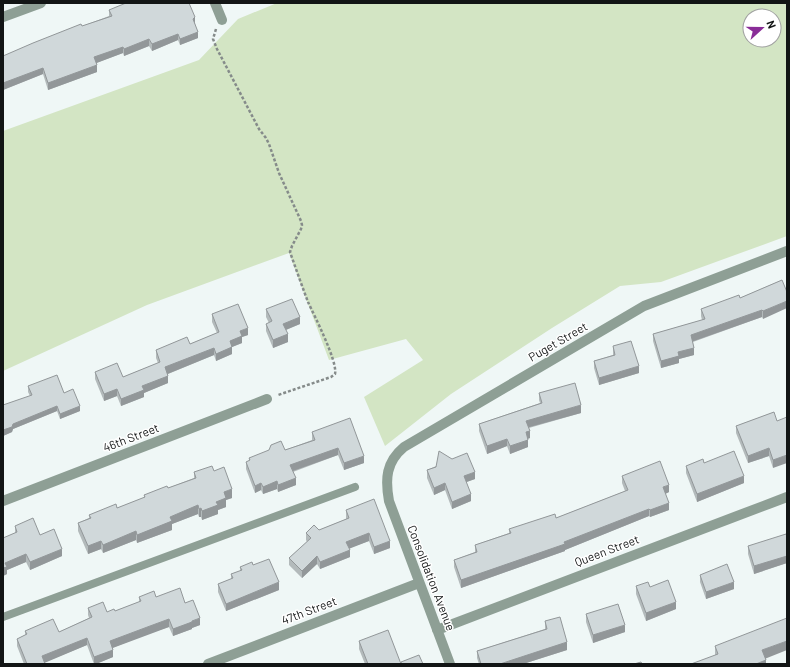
<svg xmlns="http://www.w3.org/2000/svg" width="790" height="667" font-family="Barlow,sans-serif">
<style>
.green{fill:#d3e5c4;fill-rule:evenodd}
.lines{fill:none;stroke-linecap:round;stroke-linejoin:round}
.path{stroke:#858b8a;stroke-width:2.5;stroke-dasharray:3 2;stroke-linecap:butt}
.service{stroke:#8e9f95;stroke-width:8}
.minor{stroke:#8e9f95;stroke-width:10}
.wall{fill:#b3babb}
.shaded-wall{fill:#929799}
.building{fill:#d0d8da;stroke:#929799}
.labels{text-anchor:middle;stroke-width:3;stroke-linejoin:round;paint-order:stroke}
.street-label{font-size:12px;fill:#121515;stroke:#fff}
</style>
<rect width="100%" height="100%" fill="#eff7f6"/>
<path class="green" d="M277,3H787V236L661,282L620,286L552,328L451,394L385,446L364,397L423,360L406,339L329,360L289,253L147,305L3,371V131L199,60L238,19ZM750,16H774V40H750Z"/>
<g class="lines">
<path class="path" d="M216,29L213,39L217,49L259,129L266,138L269,144L279,173L301,221L302,225L301,229L292,246L290,252C296,269 302,286 308,302C314,315 338,362 335,374L331,377L278,395"/>
<path class="service" d="M3,617L355,487"/>
<path class="minor" d="M215,3L222,20
M3,17L41,3
M3,501L267,399
M437,630L787,497
M208,664L419,583
M450,664L389,501C385,479 386,462 404,447L644,306L787,251"/>
</g>
<path class="wall" d="M109,10L195,24L198,38L180,45L178,40L152,51L149,46L124,56L123,53L96,63L97,72L48,90L43,74L3,90V56L109,16Z
M782,280L763,319L762,317L693,342L694,355L679,359V363L661,368L653,341V334L702,320L701,316V309L740,298Z
M266,309L300,324L286,330L288,342L273,348L266,331V324L269,323L266,317Z
M212,314L248,335L242,337V343L232,347V354L216,361L214,355L168,374V383L144,393V397L121,406L117,396L104,401L95,379V372L123,377L158,363L156,358V350L190,344L217,333L212,322Z
M613,346L639,373L599,385L594,368V361L613,355Z
M28,386L64,393L80,411L60,419L57,411L13,429L12,432L3,436L30,396L28,392Z
M539,393L581,413L529,428L530,438L528,439V447L510,454L507,446L487,454L479,431V424L540,403L539,400Z
M774,412L773,468L769,456L748,463L736,433V426Z
M312,432L364,463L344,470L338,455L293,472L296,485L278,492L277,489L263,494L261,490L255,493L246,469V462L249,461V458L285,450L312,440Z
M452,459L475,479L466,482L471,501L452,509L445,490L434,495L427,478V470Z
M704,463L744,483L697,502L686,473V466Z
M214,471L232,498L226,500V507L218,510V514L202,520L201,517H199L198,514L172,524V530L137,543L136,540L103,553L101,549L88,554L78,531V523L89,518V515L117,508L144,498V495L168,488L194,478V472Z
M622,476L669,492L665,494L669,510L650,517L649,516L565,550V551L461,588L454,567V560L475,552V545L509,533V529L556,518L625,491L622,483Z
M346,510L390,548L374,554L369,541L349,548L350,557L320,569L317,564L302,578L289,565V558L307,542L306,540V533L319,530L346,519Z
M15,526L40,535L62,556L30,570L26,562L7,570V574L3,576V538L15,533Z
M787,537V563L754,574L748,554V546Z
M253,565L279,590L226,611L218,592V584L231,579V574L240,571V567Z
M700,575L734,589L706,599L700,582Z
M636,586L650,587L676,609L646,621L636,594Z
M139,597H156L185,603L200,625L192,628V629L173,636L169,627L150,633L112,648L113,657L96,664H94L87,645L45,662V664H24L17,646V639L25,635V631L59,632L89,618L88,615V608L107,612L115,611L139,602Z
M586,614L625,632L593,643L586,622Z
M545,621L567,650L523,664H479L477,658V651L545,629Z
M359,641L401,664H365L359,649Z
M715,646L766,658V664L715,655Z"/>
<path class="shaded-wall" d="M195,17V24L193,26V19Z
M198,32V38L180,45V39Z
M178,34V40L152,51V44Z
M149,39V46L124,56V49Z
M123,47V53L94,64V57Z
M97,65V72L48,90V83Z
M43,68V74L3,90V83Z
M787,301V308L763,319V311Z
M762,310V317L691,342V335Z
M300,317V324L283,331V324Z
M248,328V335L242,337V343L232,347V354L216,361V354L240,331Z
M288,334V342L273,348V340Z
M214,348V355L165,375V367Z
M694,348V355L679,359V363L661,368V361L678,352Z
M639,366V373L599,385V378Z
M168,376V383L144,393V397L121,406V399L142,386Z
M117,389V396L104,401V394Z
M581,405V413L526,428V421Z
M57,406V411L13,429L12,432L3,436V430L13,424Z
M80,406V411L60,419V414Z
M530,431V438L526,439V432Z
M507,439V446L487,454V446Z
M528,440V447L510,454V446Z
M338,448V455L290,472V465Z
M769,448V456L748,463V456Z
M787,455V463L773,468V460Z
M364,456V463L344,470V463Z
M475,472V479L464,483V476Z
M744,476V483L697,502V494Z
M296,478V485L278,492V485Z
M277,481V489L263,494V487Z
M261,483V490L255,493V486Z
M445,483V490L434,495V488Z
M669,485V492L663,495V487Z
M232,489V498L226,500V507L218,510V514L202,520V511L216,502L224,492Z
M471,494V501L452,509V502Z
M669,503V510L650,517V510Z
M198,505V514L172,524V530L137,543V535L170,517Z
M201,508V517H199V509Z
M649,509V516L565,550V551L461,588V580L564,542Z
M136,531V540L103,553V545Z
M369,533V541L346,550V542Z
M101,541V549L88,554V546Z
M390,541V548L374,554V547Z
M62,549V556L30,570V562Z
M350,550V557L320,569V562Z
M26,554V562L7,570V574L3,576V568L5,563Z
M317,556V564L302,578V571Z
M787,556V563L754,574V566Z
M279,582V590L226,611V604Z
M734,582V589L706,599V592Z
M676,602V609L646,621V613Z
M200,618V625L192,628V629L173,636V629Z
M169,619V627L110,649V641Z
M625,625V632L593,643V635Z
M87,638V645L42,664V656Z
M787,641V650L762,660V650Z
M567,642V650L523,664H500Z
M113,650V657L96,664H94V657Z
M766,660V664H756Z"/>
<path class="building" d="M126,3H189L195,17L193,19L198,32L180,39L178,34L152,44L149,39L124,49L123,47L94,57L97,65L48,83L43,68L3,83V56L33,43L81,24L82,26L112,16L109,10Z
M782,280L787,292V301L763,311L762,310L691,335L694,348L678,352L679,356L661,361L653,334L705,319L701,309L739,295L740,298Z
M292,299L300,317L283,324L288,334L273,340L266,324L272,321L266,309Z
M238,304L248,328L240,331L242,336L230,341L232,347L216,354L214,348L165,367L168,376L142,386L144,390L121,399L117,389L104,394L95,372L117,363L123,377L160,362L156,350L187,337L190,344L219,332L212,314Z
M631,341L639,366L599,378L594,361L615,355L613,346Z
M57,375L64,393L73,389L80,406L60,414L57,406L13,424L12,427L3,430V405L32,395L28,386Z
M575,383L581,405L526,421L530,431L526,432L528,440L510,446L507,439L487,446L479,424L542,403L539,393Z
M774,412L777,421L787,417V455L773,460L769,448L748,456L736,426Z
M350,418L364,456L344,463L338,448L290,465L296,478L278,485L277,481L263,487L261,483L255,486L246,462L250,460L249,458L269,450L271,445L281,441L285,450L315,440L312,432Z
M439,451L452,459L467,453L475,472L464,476L471,494L452,502L445,483L434,488L427,470L436,467Z
M734,451L744,476L697,494L686,466L703,459L704,463Z
M660,461L669,485L663,487L669,503L650,510L649,509L564,542L565,544L461,580L454,560L477,552L475,545L511,533L509,529L555,514L556,518L628,490L622,476Z
M212,466L214,471L224,467L232,489L224,492L226,498L216,502L218,505L202,511L201,508L199,509L198,505L170,517L172,521L137,535L136,531L103,545L101,541L88,546L78,523L91,518L89,515L116,504L117,508L145,497L144,495L167,486L168,488L196,478L194,472Z
M374,499L390,541L374,547L369,533L346,542L350,550L320,562L317,556L302,571L289,558L311,538L306,533L314,525L319,530L349,518L346,510Z
M33,518L40,535L54,529L62,549L30,562L26,554L5,563L7,567L3,568V538L17,532L15,526Z
M786,534L787,537V556L754,566L748,546Z
M269,559L279,582L226,604L218,584L233,578L231,574L242,570L240,567L252,562L253,565Z
M727,564L734,582L706,592L700,575Z
M668,580L676,602L646,613L636,586L648,582L650,587Z
M180,588L185,603L193,600L200,618L192,621V622L173,629L169,619L150,626L110,641L113,650L94,657L87,638L42,656L45,664H27L17,639L27,634L25,631L53,619L59,632L92,617L88,608L103,602L107,612L114,609L115,611L141,601L139,597L154,591L156,597Z
M618,604L625,625L593,635L586,614Z
M560,617L567,642L500,664H481L477,651L547,629L545,621Z
M787,618V641L762,650L766,660L756,664H747L746,663L745,664H691L718,654L715,646Z
M388,630L401,664H368L359,641Z
M419,655L423,664H402L401,662Z
M641,662L642,664H634Z"/>
<g class="labels">
<g class="street-label">
<text transform="translate(558 342) rotate(-30)" y="4">Puget Street</text>
<text transform="translate(131 438) rotate(-21)" y="4">46th Street</text>
<text transform="translate(607 551) rotate(-21)" y="4">Queen Street</text>
<text transform="translate(431 578) rotate(69)" y="4">Consolidation Avenue</text>
<text transform="translate(309 611) rotate(-21)" y="4">47th Street</text>
</g>
</g>
<rect width="790" height="667" fill="none" stroke="#121515" stroke-width="8"/>
<g transform="translate(762 28) rotate(69)"><circle r="19" fill="#ffffff" stroke="#a0a1a1"/>
<path d="M0-3L7 15L0 10L-7 15Z" fill="#8a2d98"/>
<text y="-6" font-size="11" font-weight="bold" text-anchor="middle" fill="#121515">N</text>
</g>
</svg>
